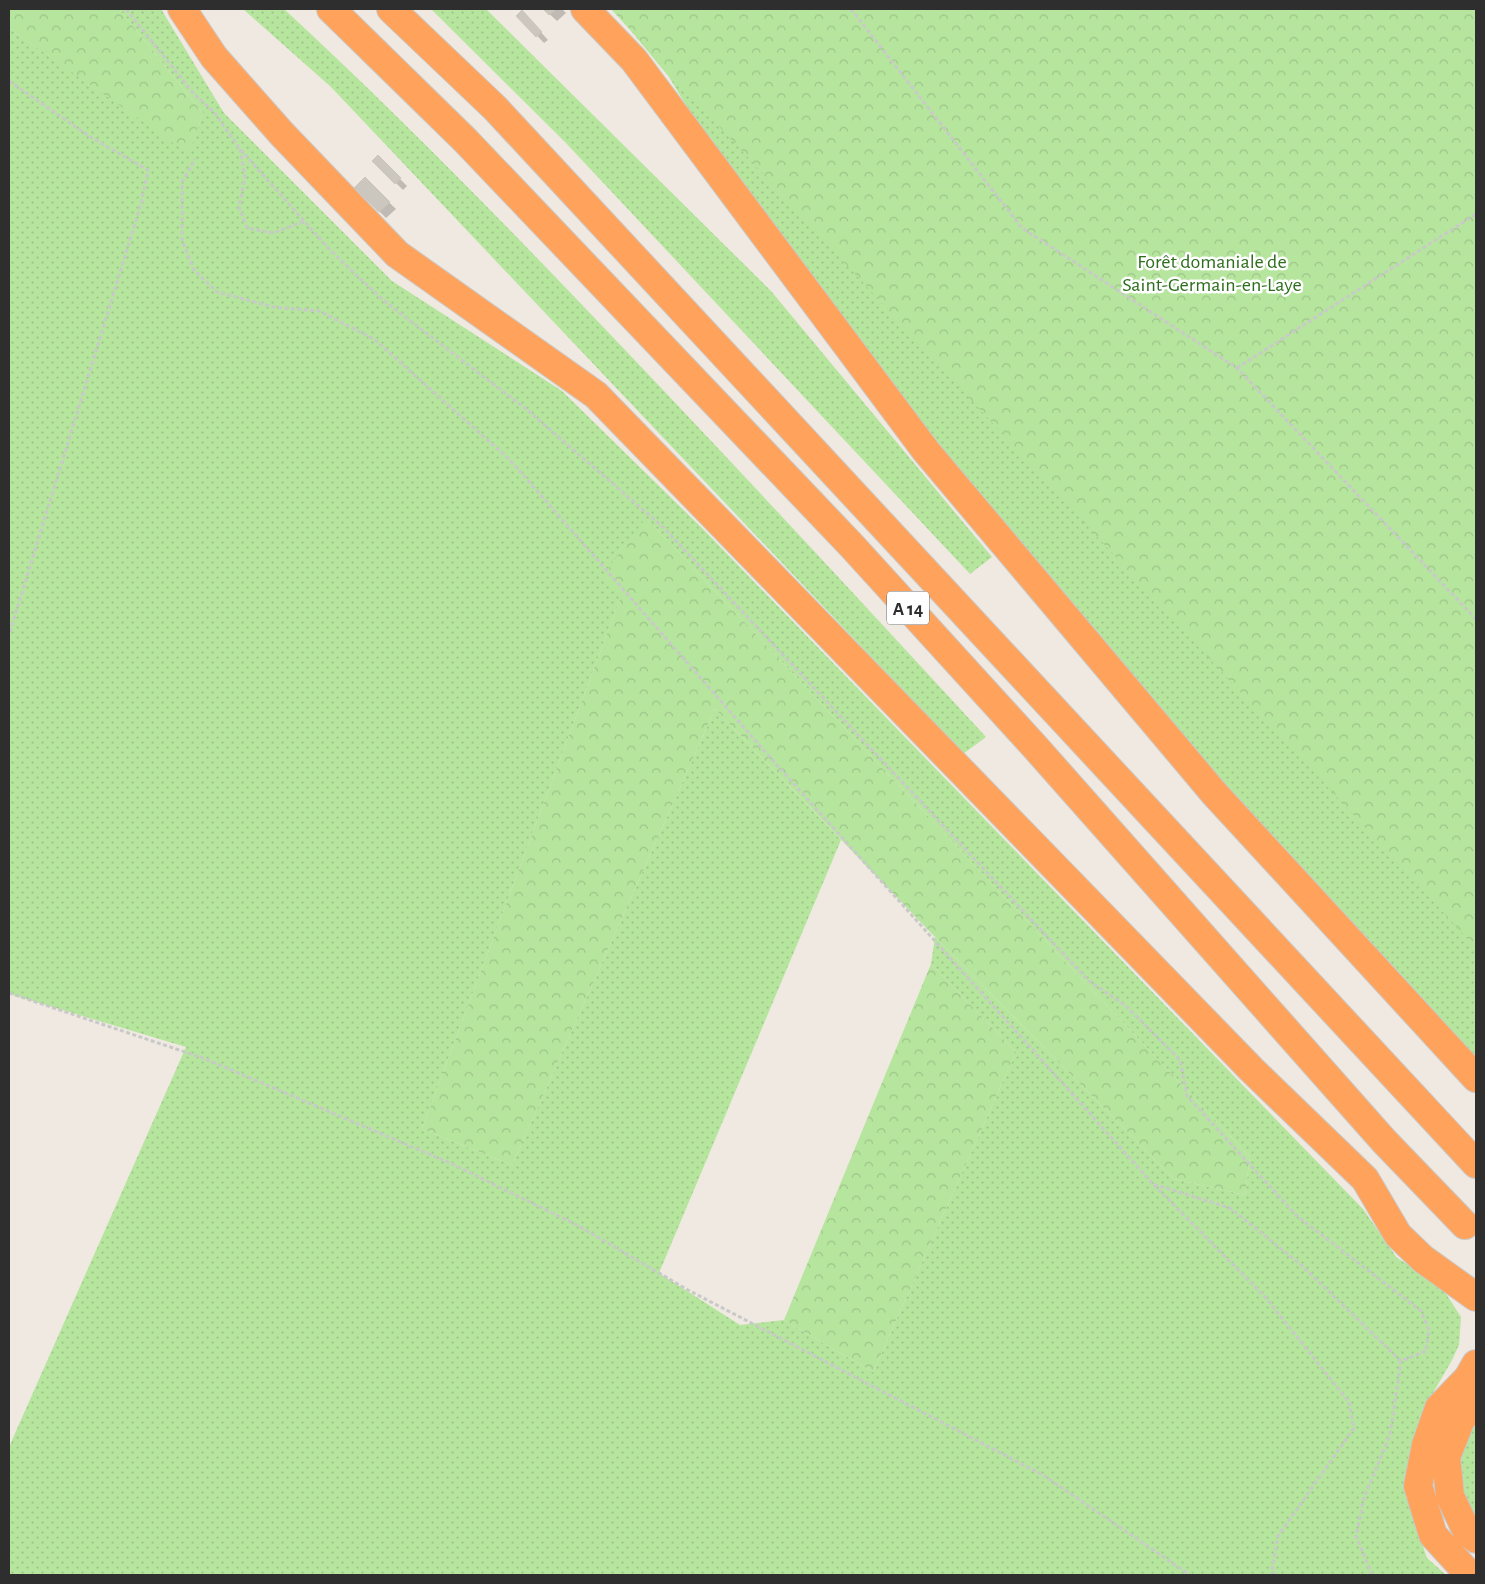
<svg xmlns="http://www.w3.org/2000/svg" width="1485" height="1584" font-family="'Alegreya Sans',sans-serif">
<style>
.green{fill:url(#green-dots);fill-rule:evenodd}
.forest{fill:url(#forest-crowns)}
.shadow{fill:#0003}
.building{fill:#cbc7bf;stroke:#cbc5ba}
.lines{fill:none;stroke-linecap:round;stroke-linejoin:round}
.motorway-casing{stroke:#c9c9c9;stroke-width:30}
.path{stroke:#c9c9c9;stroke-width:3;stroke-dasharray:4 2.5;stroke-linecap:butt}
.motorway{stroke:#ffa35c;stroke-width:28}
.labels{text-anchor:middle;stroke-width:5;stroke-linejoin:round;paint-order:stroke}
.shield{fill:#fff;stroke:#6d6d6d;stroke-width:1}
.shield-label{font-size:19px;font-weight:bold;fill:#2e2e2e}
.park-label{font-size:20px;fill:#2c6e1b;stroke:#fff}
</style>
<defs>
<pattern id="green-dots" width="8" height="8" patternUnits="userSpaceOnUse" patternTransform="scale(1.25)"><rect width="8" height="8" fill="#b6e59e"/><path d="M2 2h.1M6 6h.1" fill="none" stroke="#9dc588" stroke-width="1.8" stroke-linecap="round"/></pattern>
<pattern id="forest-crowns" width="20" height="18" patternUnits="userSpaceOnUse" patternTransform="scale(1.25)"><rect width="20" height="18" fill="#b6e59e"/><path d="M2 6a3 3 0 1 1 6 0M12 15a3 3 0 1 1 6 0" fill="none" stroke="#9dc588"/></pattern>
</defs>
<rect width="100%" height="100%" fill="#efe9e1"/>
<path class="green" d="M119,9H161L224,113L392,281L562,391L702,528L1363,1209L1397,1258L1439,1283L1461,1317L1459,1345L1451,1362L1423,1410L1405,1476L1409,1506L1427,1558L1446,1575H9V1447L186,1047L9,994V28L189,153L203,113ZM647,519L1250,1157L1245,1195L1174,1179L935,937L931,964L1016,1052L873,1372L784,1320L740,1325L659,1273L841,840L715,709L512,1165L422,1129L620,599Z
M243,9H284C416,131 540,260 664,391C772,505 879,621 986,737L963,754L331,87Z
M431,9H486L771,291L992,557L970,574L565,142Z
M613,9L1476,914V1069L1133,697L779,260L669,77Z
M1476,1422V1525L1462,1502L1458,1472L1462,1448Z"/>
<path class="forest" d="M9,9H119L203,113L189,154L9,28Z
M611,9H1476V948Z
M646,518L1250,1157L1245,1195L1174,1179L935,937L715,709L512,1165L422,1129L620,599L602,576Z
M931,964L1016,1052L873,1372L784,1320Z"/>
<path class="shadow" d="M544,9H562L566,13L557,21Z
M518,16L529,19L548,40L544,43Z
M378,157L407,186L403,190L374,161Z
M365,179L396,209L386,218L356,188Z"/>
<path class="building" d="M543,9H556L549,15Z
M522,10L542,32L536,37L516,16Z
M378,155L401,178L395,184L372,161Z
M365,177L390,202L379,212L354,188Z"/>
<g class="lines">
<defs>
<path id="motorway" d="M182,9L214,57L282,134L397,254L596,395L1252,1070L1365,1179L1398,1235L1423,1259L1476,1297
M331,9L465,140L852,546L1036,748L1384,1141L1465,1225
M391,9L495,108L1476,1164
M585,9L634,60L926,451L1214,793L1476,1078
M1476,1404L1461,1419L1446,1457L1450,1496L1467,1532L1476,1539
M1473,1575L1467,1572L1433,1535L1418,1486L1426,1445L1439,1408L1468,1378L1476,1364"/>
</defs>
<use href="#motorway" class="motorway-casing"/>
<path class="path" d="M126,9L194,94L214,112L240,149L330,250L383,300L526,409L663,527L1089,981L1126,1006L1180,1060L1187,1096L1297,1216L1421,1311L1429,1330L1426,1351L1401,1361L1300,1264L1230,1208L1153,1184L768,755L510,460L374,339L319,311L274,307L217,292L194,270L182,240V182L195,159
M851,9L1022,228L1237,368L1476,619
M9,81L89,136L148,170L141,204L9,635
M240,149L245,177L239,207L247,228L273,233L305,221
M1237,368L1476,214
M9,993L203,1058L450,1163L577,1225L688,1290L1043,1475L1190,1575
M1154,1185L1265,1297L1349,1402L1354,1428L1278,1536L1272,1570L1275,1575
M1372,1575L1356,1536L1364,1498L1390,1435L1401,1361"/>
<use href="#motorway" class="motorway"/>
</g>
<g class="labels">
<rect class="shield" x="887" y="591.5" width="42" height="33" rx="4"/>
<g class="shield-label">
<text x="908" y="615">A 14</text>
</g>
<g class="park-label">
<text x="1212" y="268">Forêt domaniale de<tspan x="1212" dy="23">Saint-Germain-en-Laye</tspan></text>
</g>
</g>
<rect width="1485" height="1584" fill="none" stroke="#2e2e2e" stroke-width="20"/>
</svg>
